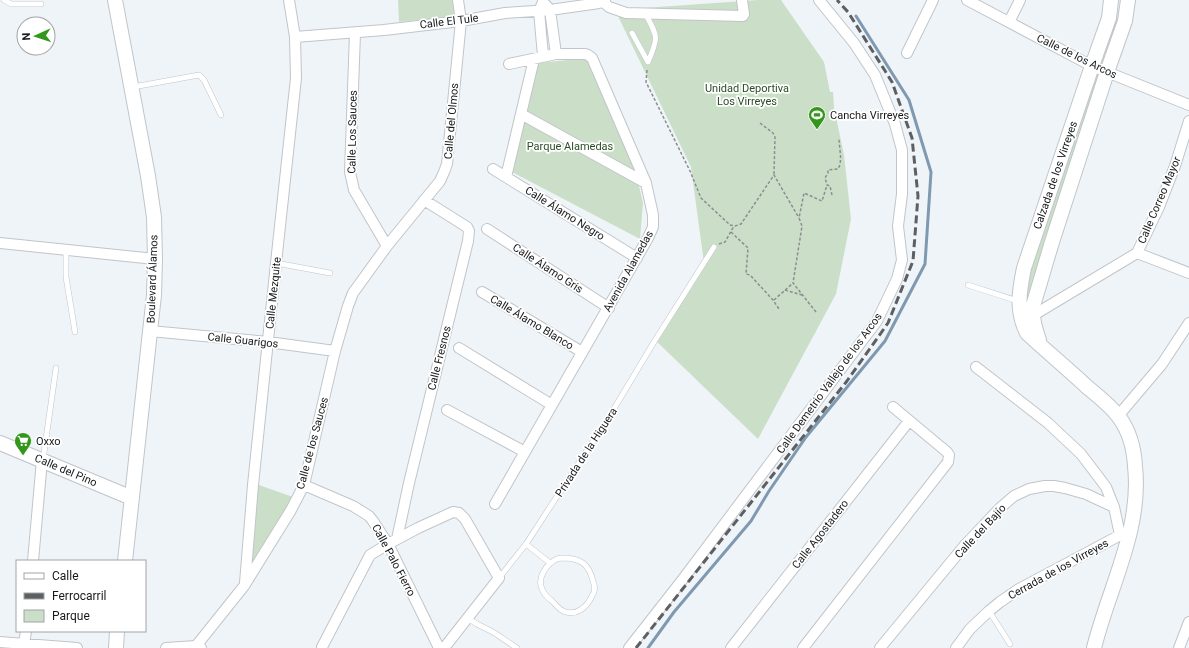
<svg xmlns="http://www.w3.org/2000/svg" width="1189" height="648" font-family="Roboto,sans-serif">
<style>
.green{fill:#cbdfc8}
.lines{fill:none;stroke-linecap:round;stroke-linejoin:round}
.stream{stroke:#7f99b0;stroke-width:3}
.lane-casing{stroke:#c1c5c9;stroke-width:6}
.street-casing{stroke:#c1c5c9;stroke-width:12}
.secondary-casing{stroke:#c1c5c9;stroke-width:16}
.path{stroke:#8a8e91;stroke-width:1.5;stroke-dasharray:3 2;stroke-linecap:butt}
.lane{stroke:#fff;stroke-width:5}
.street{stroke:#fff;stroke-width:10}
.secondary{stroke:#fff;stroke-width:14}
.rail{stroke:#5d5f62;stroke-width:3;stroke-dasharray:8 4;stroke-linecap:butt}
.labels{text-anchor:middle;stroke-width:3.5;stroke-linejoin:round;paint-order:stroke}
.street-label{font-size:11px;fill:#17191b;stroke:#fff}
.park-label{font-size:11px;fill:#294b24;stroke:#fff}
.poi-label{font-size:11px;fill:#17191b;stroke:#fff;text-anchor:start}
</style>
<rect width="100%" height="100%" fill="#eff4f8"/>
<path class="green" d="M398,0H454L457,16L399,22Z
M758,0H781L824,62L830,92H833L834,107L844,155L851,219L836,294L758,439L654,339L704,263L691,167L615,10Z
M588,58L635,169L643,203L640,239L512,172L538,63Z
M1094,65L1109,70L1035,307L1023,310L1021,292Z
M256,484L293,497L247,580Z"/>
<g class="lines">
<path class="stream" d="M648,648L674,612L751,521L769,491L806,437L885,341L925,264L931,172L909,100L856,16"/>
<defs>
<path id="lane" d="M4,0L11,4H41
M645,13C658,37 659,37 648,62
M632,33L648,62
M133,87L199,75L204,80L221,115
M66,250V277L75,332
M276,263L330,273
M968,285L1018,301
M43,460L56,368
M526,544L550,563
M566,558C582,559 589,565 593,581C595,586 595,592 592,596C587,607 576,617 563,611C559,609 555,604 552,601C548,598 544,594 542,589C537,578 546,564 557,559C559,558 563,558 566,558Z
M499,578L526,544L612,412L654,342L714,247
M989,611L1010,644
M467,618L477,624L493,632L517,648"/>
<path id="street" d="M543,0V2L539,11L543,56
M967,0L1092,66L1189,105
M602,1L609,7L626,13L743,16L744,14L742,0
M546,5L550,10L556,54
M1009,22L1020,0
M355,33L350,172L354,190L387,246
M295,37L384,30L461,21L505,13L550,10L599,3L605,0
M907,53L933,0
M521,114L646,183
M493,169L637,258
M506,177L534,59
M487,229L609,308
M0,243L155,259
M1137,253L1189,273
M482,292L582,352
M1032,316L1137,253L1159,207L1175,166L1189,121
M150,331L268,342L335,351
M459,348L552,405
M976,367L1048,423L1081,454L1106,487L1114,507L1120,535
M447,410L525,452
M1118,416L1162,364L1189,323
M304,485L353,506L369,516L373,521L388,544L439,648
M495,504L648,238L653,227V215L646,183L592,58L588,55L585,54H556L509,64
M397,539L409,483L468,241L469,231L467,227L424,200
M33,561L42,460
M245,583L253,485L276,263L296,78L295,37L289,0
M0,642L77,648
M24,644L26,631
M196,646L244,586L291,510L304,485L335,351L348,306L353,293L387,246L440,181L444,172L447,164L461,21L458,0
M322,647L370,555L388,544L418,528L453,512L459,513L465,519L499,578L444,648
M166,648L196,646L201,648
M629,648L683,579L877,321L897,279L902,260L898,226L902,194V150L895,124L875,75L854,43L819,0
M731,648L909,421
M803,648L948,462L949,455L947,452L893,407
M880,648L965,545L1000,508L1014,496L1029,489L1045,486H1054L1065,488L1086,494L1114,507
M956,648L970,629L989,611L1000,602L1019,589L1126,532
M1179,648L1189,622"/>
<path id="secondary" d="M115,0L148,176L154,217L155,259L154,295L125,561
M1039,340C1035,328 1032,319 1033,306L1052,242L1107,72L1125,21L1128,0
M0,443L132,498
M116,648L117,631
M1094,648C1109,587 1142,530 1135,466C1134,448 1130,432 1119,417C1110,405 1098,396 1086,386C1067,368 1046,351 1027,333C1016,311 1019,292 1024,268L1092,66L1109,18L1111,0"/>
</defs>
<use href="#lane" class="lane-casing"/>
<use href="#street" class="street-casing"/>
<use href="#secondary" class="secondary-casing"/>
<path class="path" d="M647,70L646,82L690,171L701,198L730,225L735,226L741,224L774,175L799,218
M760,123L773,133L775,137L774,174
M832,195L830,186L827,185L825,178L828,173V170L838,169C843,161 839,148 839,138
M731,232L748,248L746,274L750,275L773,300L779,309
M719,244L725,242L734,226
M785,290L802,295
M774,300L793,283
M816,312L793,283L802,226L799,218L804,193L822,201L827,185"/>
<use href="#lane" class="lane"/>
<use href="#street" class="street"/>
<use href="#secondary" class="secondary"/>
<path class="rail" d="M636,648L847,381L888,323L913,261L918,196L912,138L892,82L848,12L837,0"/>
</g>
<defs>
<symbol id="stadium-pin" viewBox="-11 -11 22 30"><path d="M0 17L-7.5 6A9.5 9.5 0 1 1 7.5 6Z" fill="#33971b" stroke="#fff"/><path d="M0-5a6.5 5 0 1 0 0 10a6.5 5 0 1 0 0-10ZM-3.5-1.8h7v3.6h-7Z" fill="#fff"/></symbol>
<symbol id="supermarket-pin" viewBox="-11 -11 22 30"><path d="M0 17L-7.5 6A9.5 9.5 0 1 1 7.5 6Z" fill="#33971b" stroke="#fff"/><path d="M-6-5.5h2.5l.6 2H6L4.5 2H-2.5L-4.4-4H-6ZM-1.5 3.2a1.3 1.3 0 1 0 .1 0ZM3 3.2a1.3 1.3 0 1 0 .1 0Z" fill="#fff"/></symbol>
</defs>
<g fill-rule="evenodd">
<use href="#stadium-pin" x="807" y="105" width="20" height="27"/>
<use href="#supermarket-pin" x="13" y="431" width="20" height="27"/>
</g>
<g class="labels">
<g class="street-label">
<text transform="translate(449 21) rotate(-7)" y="4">Calle El Tule</text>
<text transform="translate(1077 56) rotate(26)" y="4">Calle de los Arcos</text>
<text transform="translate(451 121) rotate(-85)" y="4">Calle del Olmos</text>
<text transform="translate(352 132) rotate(-89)" y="4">Calle Los Sauces</text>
<text transform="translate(1055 175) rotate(-71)" y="4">Calzada de los Virreyes</text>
<text transform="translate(1159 200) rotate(-67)" y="4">Calle Correo Mayor</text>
<text transform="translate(565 213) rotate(32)" y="4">Calle Álamo Negro</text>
<text transform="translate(548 268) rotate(33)" y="4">Calle Álamo Gris</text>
<text transform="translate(628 271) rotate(-61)" y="4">Avenida Alamedas</text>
<text transform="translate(152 279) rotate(-88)" y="4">Boulevard Álamos</text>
<text transform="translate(273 293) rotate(-84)" y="4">Calle Mezquite</text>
<text transform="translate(532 322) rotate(31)" y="4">Calle Álamo Blanco</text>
<text transform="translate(243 340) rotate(6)" y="4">Calle Guarigos</text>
<text transform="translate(439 358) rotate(-76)" y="4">Calle Fresnos</text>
<text transform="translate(829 383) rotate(-54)" y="4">Calle Demetrio Vallejo de los Arcos</text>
<text transform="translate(312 443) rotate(-75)" y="4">Calle de los Sauces</text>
<text transform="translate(586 452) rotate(-57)" y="4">Privada de la Higuera</text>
<text transform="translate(66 470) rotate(23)" y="4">Calle del Pino</text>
<text transform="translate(980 531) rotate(-47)" y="4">Calle del Bajío</text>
<text transform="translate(820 534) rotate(-52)" y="4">Calle Agostadero</text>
<text transform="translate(394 560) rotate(62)" y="4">Calle Palo Fierro</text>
<text transform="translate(1058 569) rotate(-29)" y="4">Cerrada de los Virreyes</text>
</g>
<g class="park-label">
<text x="747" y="92">Unidad Deportiva<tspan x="747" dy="13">Los Virreyes</tspan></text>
<text x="570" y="150">Parque Alamedas</text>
</g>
<g class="poi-label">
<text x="830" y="119">Cancha Virreyes</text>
<text x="36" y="445">Oxxo</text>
</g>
</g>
<rect x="16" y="560" width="130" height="72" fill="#ffffff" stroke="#a2a3a4"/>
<rect x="24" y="573" width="20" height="6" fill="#ffffff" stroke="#a2a3a4"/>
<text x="52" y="580" font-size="12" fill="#17191b">Calle</text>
<rect x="24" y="593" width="20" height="6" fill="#5d5f62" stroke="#a2a3a4"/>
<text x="52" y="600" font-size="12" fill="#17191b">Ferrocarril</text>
<rect x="24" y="610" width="20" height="12" fill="#cbdfc8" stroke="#a2a3a4"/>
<text x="52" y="620" font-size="12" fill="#17191b">Parque</text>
<g transform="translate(36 36) rotate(267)"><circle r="19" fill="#ffffff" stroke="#a2a3a4"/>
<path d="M0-3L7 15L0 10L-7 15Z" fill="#33971b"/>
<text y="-6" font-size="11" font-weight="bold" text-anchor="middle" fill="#17191b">N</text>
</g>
</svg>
